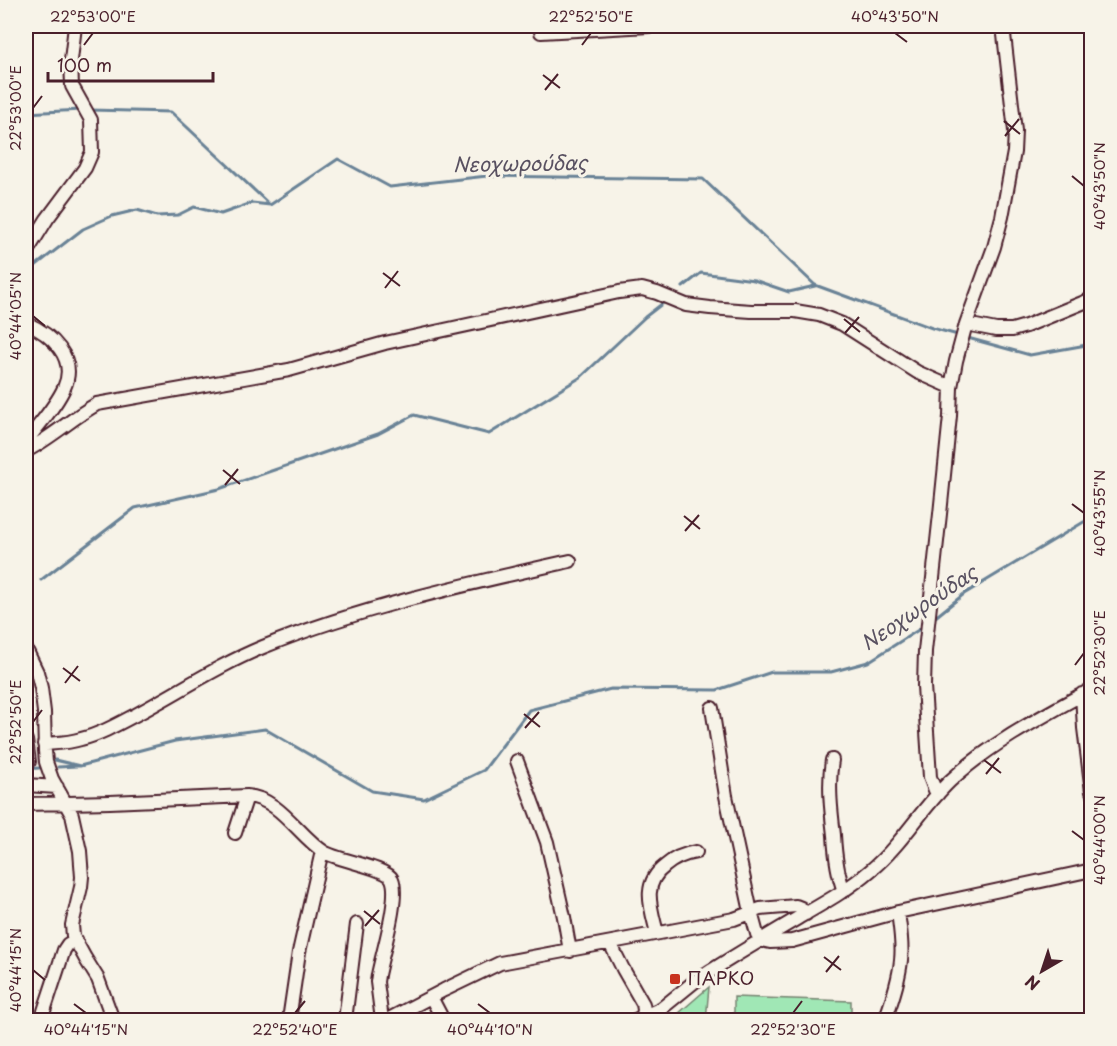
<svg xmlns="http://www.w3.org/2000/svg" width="1117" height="1046" font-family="'Playpen Sans',sans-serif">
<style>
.green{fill:#a0e7b5;stroke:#758370;stroke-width:1.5}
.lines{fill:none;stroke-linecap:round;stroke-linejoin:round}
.stream{stroke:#698296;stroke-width:3}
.minor-casing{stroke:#4a1f2b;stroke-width:16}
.minor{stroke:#f7f3e8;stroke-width:12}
.ticks{fill:none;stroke:#4a1f2b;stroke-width:2}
.poi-dot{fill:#c8321e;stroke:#f7f3e8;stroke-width:2}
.labels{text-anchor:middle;stroke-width:6;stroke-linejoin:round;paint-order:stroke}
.poi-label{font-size:18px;fill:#4a1f2b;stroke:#f7f3e8;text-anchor:start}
.water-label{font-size:20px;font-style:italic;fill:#595161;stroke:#f7f3e8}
.neatline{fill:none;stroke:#4a1f2b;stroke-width:2}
.ticks-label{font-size:15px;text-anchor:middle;fill:#4a1f2b}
</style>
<rect width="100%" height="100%" fill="#f7f3e8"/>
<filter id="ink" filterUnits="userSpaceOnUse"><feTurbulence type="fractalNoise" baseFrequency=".0167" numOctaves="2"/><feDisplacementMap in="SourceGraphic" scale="12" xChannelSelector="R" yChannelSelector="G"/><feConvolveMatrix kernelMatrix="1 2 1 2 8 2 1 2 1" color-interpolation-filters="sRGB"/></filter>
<g filter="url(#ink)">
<path class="green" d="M709,987L706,1020H671Z
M734,997L851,1001V1020H734Z"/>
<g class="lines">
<path class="stream" d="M90,110L171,112L270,205L338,159L390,187L487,176L703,179L815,285L932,328L958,335
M26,113L81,110
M26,273L83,229L112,216L137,210L157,216L178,215L194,207L221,214L252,203L270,205
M683,287L701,273L754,280L789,292L815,286
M964,337L1030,355L1092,344
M41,580L135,508L219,489L378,434L414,415L489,434L581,377L645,317L667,300
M933,619L964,594L1092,517
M55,760L80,766L175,741L265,729L372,791L424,799L484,770L529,710L611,689L717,690L772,672H831L868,662L923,627
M58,767L77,766
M26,769L39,768"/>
<defs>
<path id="minor" d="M541,32L649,26
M26,253L47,219L85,168L92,152L91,120L72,86L71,60L75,26
M26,323C51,334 78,358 64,388C55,408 38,425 26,442
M966,324L996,330H1012L1026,326L1092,299
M26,451C51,438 72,418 97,404L289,370L385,343L619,292L642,289L657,293L686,305L710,308L751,311H795L819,315L842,324L917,372L951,387
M26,649L37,672L41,688L44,712L45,751L46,762L52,779L72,815L80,851L82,877L81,887L72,925L73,936L85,958L98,979L113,1020
M1082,694L1084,728L1092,792
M712,708L726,796L751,912L757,934L761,940L770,942L792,941L898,912L1092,870
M26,740L29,762
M44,744C56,743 69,743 81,739C101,734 120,723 139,713C180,691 219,665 263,647C362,607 467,584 570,561
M832,760C828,785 831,810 834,835C835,854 837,873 844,891
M517,761L547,842L564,917L570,951
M26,785L57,787
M938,794L935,790L930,777L924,686L925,651L940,514L950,416L951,387L956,361L966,324L994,247L1002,217L1014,152L1015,131L1003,26
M26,804L110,802L247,796C279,798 299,836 324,852C337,860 387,868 392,879C400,897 382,954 378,975L377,982L382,1020
M235,833L247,796
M657,933C651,908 641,884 665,866C674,858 684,854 696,852
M610,943L623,969L643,1004L644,1010L642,1020
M431,997L443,1020
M41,1020L64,950L68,944L75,941
M289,1020L299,952L322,851
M345,1020L357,924
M387,1020L444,990L500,963L734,919L760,909L796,906L801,908L806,914
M635,1020L662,1008L694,982L712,970C741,952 769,935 798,918C824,903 849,889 871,870C902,844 921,809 950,781C991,743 1043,716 1092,689
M885,1020C892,1001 899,981 901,960C903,944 900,928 898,912"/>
</defs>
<use href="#minor" class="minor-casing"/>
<use href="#minor" class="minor"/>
</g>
</g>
<path class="ticks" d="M895,33L907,42M84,45L93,33M582,45L591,33M543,75L560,88M545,90L558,74M33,108L42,96M1004,121L1020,134M1005,136L1019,119M1072,176L1084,186M383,273L400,286M385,288L398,271M33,316L45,326M844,319L860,332M845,333L859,317M223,470L240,484M225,485L238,469M1072,504L1084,513M684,516L700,529M685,531L699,515M1075,665L1084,653M63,668L80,681M65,683L78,666M524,714L540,727M33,722L42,710M525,728L539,712M984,760L1001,773M986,774L999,758M1072,831L1084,840M364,911L380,924M365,926L379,910M824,957L841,970M33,970L45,980M826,972L839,956M74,1004L86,1013M478,1004L490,1013M295,1013L305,1001M793,1013L802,1001"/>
<rect class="poi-dot" x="669" y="973" width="12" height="12" rx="3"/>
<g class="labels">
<g class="poi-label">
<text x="687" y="985">ΠΑΡΚΟ</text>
</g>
<g class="water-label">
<text transform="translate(520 164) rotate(-1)" y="7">Νεοχωρούδας</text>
<text transform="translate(919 608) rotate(-34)" y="7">Νεοχωρούδας</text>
</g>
</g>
<rect width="1117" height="1046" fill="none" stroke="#f7f3e8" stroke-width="66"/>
<g transform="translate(1042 971) rotate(219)" stroke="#f7f3e8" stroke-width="4.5" paint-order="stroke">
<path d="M0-4.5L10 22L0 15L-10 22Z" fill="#4a1f2b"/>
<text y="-9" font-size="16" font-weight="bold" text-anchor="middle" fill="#4a1f2b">N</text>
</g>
<path d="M48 72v9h165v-9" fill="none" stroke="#4a1f2b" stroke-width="3"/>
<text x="57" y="72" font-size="18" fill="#4a1f2b" stroke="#f7f3e8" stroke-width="4.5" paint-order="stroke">100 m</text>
<rect x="33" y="33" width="1051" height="980" class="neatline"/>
<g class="ticks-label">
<text x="93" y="22">22°53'00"E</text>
<text x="591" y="22">22°52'50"E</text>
<text x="895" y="22">40°43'50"N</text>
<text transform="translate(16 108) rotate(-90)" y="5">22°53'00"E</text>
<text transform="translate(1100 186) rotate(-90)" y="5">40°43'50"N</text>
<text transform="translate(16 316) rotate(-90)" y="5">40°44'05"N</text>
<text transform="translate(1100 513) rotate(-90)" y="5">40°43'55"N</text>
<text transform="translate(1100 653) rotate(-90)" y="5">22°52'30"E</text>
<text transform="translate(16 722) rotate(-90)" y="5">22°52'50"E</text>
<text transform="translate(1100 840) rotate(-90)" y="5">40°44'00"N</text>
<text transform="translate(16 970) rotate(-90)" y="5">40°44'15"N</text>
<text x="86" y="1035">40°44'15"N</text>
<text x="295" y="1035">22°52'40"E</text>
<text x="490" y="1035">40°44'10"N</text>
<text x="793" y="1035">22°52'30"E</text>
</g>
</svg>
